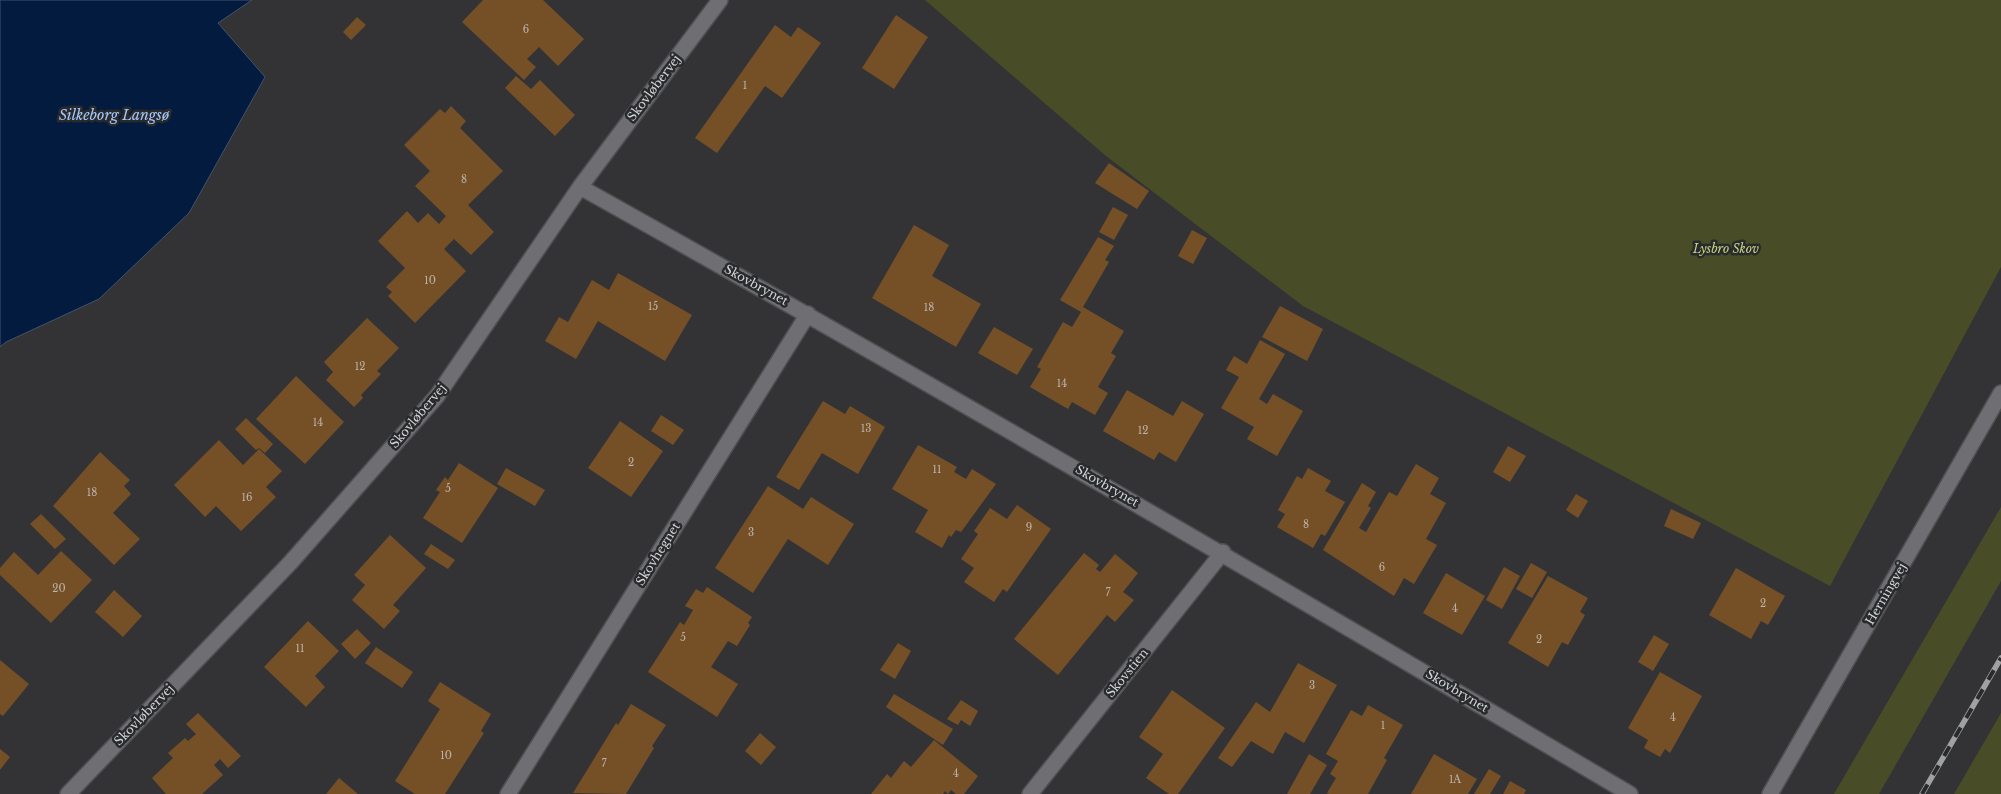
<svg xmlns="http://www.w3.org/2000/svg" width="2001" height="794" font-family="'Libre Baskerville',serif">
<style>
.green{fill:#484d27}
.water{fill:#031b3f;stroke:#42536c}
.building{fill:#755027}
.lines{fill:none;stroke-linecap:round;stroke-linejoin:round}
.minor-casing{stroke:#4f4f52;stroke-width:18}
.minor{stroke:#6f6f73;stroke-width:15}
.rail-casing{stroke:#a0a1a3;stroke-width:5.5}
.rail{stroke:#292a2c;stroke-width:4;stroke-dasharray:11;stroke-linecap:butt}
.labels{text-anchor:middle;stroke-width:5;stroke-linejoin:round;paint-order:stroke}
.number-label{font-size:10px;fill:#bcb4aa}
.street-label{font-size:12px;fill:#d4d5d6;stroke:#292a2c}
.park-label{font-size:12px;font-style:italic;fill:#c6d382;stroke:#292a2c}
.water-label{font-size:14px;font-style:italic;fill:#a6caff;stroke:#292a2c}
</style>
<rect width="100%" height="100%" fill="#333336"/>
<path class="green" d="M925,0H2001V267L1830,586L1303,306L1106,156Z
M2001,507V581L1879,794H1834Z
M2001,713V794H1954Z"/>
<path class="water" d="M0,0H252L218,23L265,77L189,213L99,299L6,342L0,347Z"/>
<path class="building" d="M483,0H543L584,39L558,66L539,47L527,59L536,67L524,80L462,22Z
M896,15L928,37L894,89L862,68Z
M357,17L366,25L351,40L343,32Z
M775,25L791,37L798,27L821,43L782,98L765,86L717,153L695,138Z
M516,76L531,89L540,80L575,115L555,136L505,88Z
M451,106L466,121L460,128L503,171L468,205L494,232L471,255L454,239L444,249L466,271L415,323L388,296L392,292L386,287L405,268L378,241L407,211L418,223L428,213L439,224L446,216L415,186L430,171L404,145L440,109L445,113Z
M1109,163L1149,191L1137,209L1095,183Z
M1113,207L1128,215L1114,240L1099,232Z
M914,225L949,245L932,276L981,304L956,347L872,298Z
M1192,230L1207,238L1193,264L1178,256Z
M1098,237L1114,246L1105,260L1109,262L1083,307L1124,331L1111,353L1116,356L1098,387L1108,393L1095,415L1072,402L1068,409L1030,387L1041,369L1037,367L1063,322L1072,327L1081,312L1060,300Z
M618,273L692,315L665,361L598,321L576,359L545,341L559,317L568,322L592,280L609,290Z
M1280,306L1323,329L1307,361L1262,337Z
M367,318L399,348L377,371L381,374L361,395L363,398L354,407L326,380L333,372L324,362Z
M994,327L1033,349L1017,375L978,353Z
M1260,340L1285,354L1259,399L1267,404L1273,394L1303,411L1277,456L1247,439L1254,427L1221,408L1239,377L1226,370L1234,356L1247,364Z
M296,376L344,422L305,464L256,419Z
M1127,390L1173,416L1182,401L1204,414L1176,462L1159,452L1154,460L1103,431Z
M823,401L845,414L850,406L885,427L858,474L822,453L799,490L776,477Z
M661,415L684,430L673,445L651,431Z
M246,418L273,444L265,453L259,448L256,450L235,429Z
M620,421L663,451L631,497L588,468Z
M219,440L243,465L259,449L282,471L266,487L276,497L241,531L216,506L205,517L174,485Z
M918,445L957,467L954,472L966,479L972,469L996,484L961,532L956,530L951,537L949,535L942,548L915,532L928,510L892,489Z
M1508,446L1526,456L1510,482L1493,472Z
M100,452L130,480L124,486L131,494L113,513L140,539L114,565L53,506Z
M459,463L498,488L462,543L423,518L440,492L436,490L445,477L448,480Z
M1416,464L1439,478L1430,494L1446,503L1426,539L1437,545L1414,584L1404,578L1394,596L1323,550L1362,483L1376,492L1368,506L1371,508L1359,528L1366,532L1389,492L1397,496Z
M506,468L545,490L535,506L497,484Z
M1308,468L1331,481L1325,491L1345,502L1325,536L1321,534L1313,548L1277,527L1285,514L1278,510L1297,476L1302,479Z
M768,486L803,509L811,497L854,524L828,565L788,539L753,593L715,568Z
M1576,494L1588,501L1578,518L1566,510Z
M1017,505L1051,529L1007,592L1003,589L994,602L964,582L974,568L961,559L978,534L974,531L990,508L1007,519Z
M1671,509L1701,523L1693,539L1664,526Z
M41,514L66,539L55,549L30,524Z
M390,535L426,568L393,605L400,611L384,629L352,600L365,585L354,575Z
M431,544L455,560L448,569L424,554Z
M61,551L92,580L51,623L0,575V568L14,552L38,575Z
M1084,553L1099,565L1096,569L1100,572L1115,554L1138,573L1123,592L1134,600L1115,622L1107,615L1058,675L1014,639Z
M1531,563L1547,572L1532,598L1516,589Z
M1504,567L1520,576L1502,609L1486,600Z
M1736,568L1785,596L1768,625L1761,621L1751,639L1709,615Z
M1446,573L1485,596L1462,635L1423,613Z
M1548,576L1588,598L1580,612L1585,615L1568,645L1562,642L1548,667L1508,643Z
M707,587L752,617L748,623L750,625L737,646L728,641L711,667L738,684L717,717L648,672L680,622L684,625L693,610L685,606L696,589L703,593Z
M114,590L142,616L123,637L95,612Z
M308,621L339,651L315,676L325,687L306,707L264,667Z
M357,629L371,643L355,659L341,644Z
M1654,635L1669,644L1653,671L1638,662Z
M898,643L911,651L895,679L880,670Z
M376,647L413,672L402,688L365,663Z
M0,660L29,684L3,716L0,714Z
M1298,663L1337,685L1304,743L1285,732L1273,754L1251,741L1232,767L1218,758L1256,702L1270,712Z
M1660,672L1702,696L1670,753L1665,749L1660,757L1644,748L1648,740L1628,728Z
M440,682L491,714L481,731L484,733L445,794H415L395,781L440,709L428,701Z
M1172,690L1225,728L1178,794H1169L1146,778L1163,754L1139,737Z
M894,694L953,729L943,745L886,707Z
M961,700L978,711L970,726L961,720L958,725L947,719Z
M631,704L666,725L652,746L654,748L626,794L573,793L616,723L618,725Z
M1368,705L1403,725L1384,758L1387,760L1368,794H1329L1327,793L1336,778L1330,774L1338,761L1326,754L1351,710L1362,716Z
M198,713L241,756L228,768L220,759L214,765L223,775L202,794H166L152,778L173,758L168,753L185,738L188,741L196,734L186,724Z
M760,733L776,747L761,765L745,751Z
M934,740L978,776L964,794H956L951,790L948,794L945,791L943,794H871L887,774L891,778L904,761L911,767Z
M0,749L10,757L0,770Z
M1309,754L1327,765L1310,794H1287Z
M1434,754L1477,779L1468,794H1411Z
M1489,769L1501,776L1490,794H1474Z
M339,778L358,794H326Z
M1510,781L1526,790L1524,794H1503Z"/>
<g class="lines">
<defs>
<path id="minor" d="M580,187C933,384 1282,588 1630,794
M68,794L291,562L437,396L580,187L720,0
M508,794L808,314
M1030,794L1223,552
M1770,794L2001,393"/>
</defs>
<use href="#minor" class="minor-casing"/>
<use href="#minor" class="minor"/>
<defs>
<path id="rail" d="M1922,794L2001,658"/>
</defs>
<use href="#rail" class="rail-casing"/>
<use href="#rail" class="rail"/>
</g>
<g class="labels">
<g class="number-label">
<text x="526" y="33">6</text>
<text x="745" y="89">1</text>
<text x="464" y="183">8</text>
<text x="430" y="284">10</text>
<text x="653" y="310">15</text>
<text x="929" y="311">18</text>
<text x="360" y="370">12</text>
<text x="1062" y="387">14</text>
<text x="318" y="426">14</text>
<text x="866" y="432">13</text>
<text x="1143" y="434">12</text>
<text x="631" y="466">2</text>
<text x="937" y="473">11</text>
<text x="448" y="492">5</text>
<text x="92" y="496">18</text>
<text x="247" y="501">16</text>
<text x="1306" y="528">8</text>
<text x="1029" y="531">9</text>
<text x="751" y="536">3</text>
<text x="1382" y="571">6</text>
<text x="59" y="592">20</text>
<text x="1108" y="596">7</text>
<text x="1763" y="607">2</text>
<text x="1455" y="612">4</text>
<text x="683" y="641">5</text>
<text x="1539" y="643">2</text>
<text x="300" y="652">11</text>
<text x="1312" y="689">3</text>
<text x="1673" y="721">4</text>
<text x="1383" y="729">1</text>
<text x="446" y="759">10</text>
<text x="604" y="767">7</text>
<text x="956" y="777">4</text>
<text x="1455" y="783">1A</text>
</g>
<g class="street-label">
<text transform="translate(654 88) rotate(-53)" y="4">Skovløbervej</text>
<text transform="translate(756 285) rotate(29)" y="4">Skovbrynet</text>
<text transform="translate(418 416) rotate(-50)" y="4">Skovløbervej</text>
<text transform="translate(1107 486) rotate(30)" y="4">Skovbrynet</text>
<text transform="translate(658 554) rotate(-58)" y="4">Skovhegnet</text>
<text transform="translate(1886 594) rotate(-60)" y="4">Herningvej</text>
<text transform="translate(1127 673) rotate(-51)" y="4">Skovstien</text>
<text transform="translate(1457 691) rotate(31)" y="4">Skovbrynet</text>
<text transform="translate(144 715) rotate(-46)" y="4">Skovløbervej</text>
</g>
<g class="park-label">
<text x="1726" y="253">Lysbro Skov</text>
</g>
<g class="water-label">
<text x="114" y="120">Silkeborg Langsø</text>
</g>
</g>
</svg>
